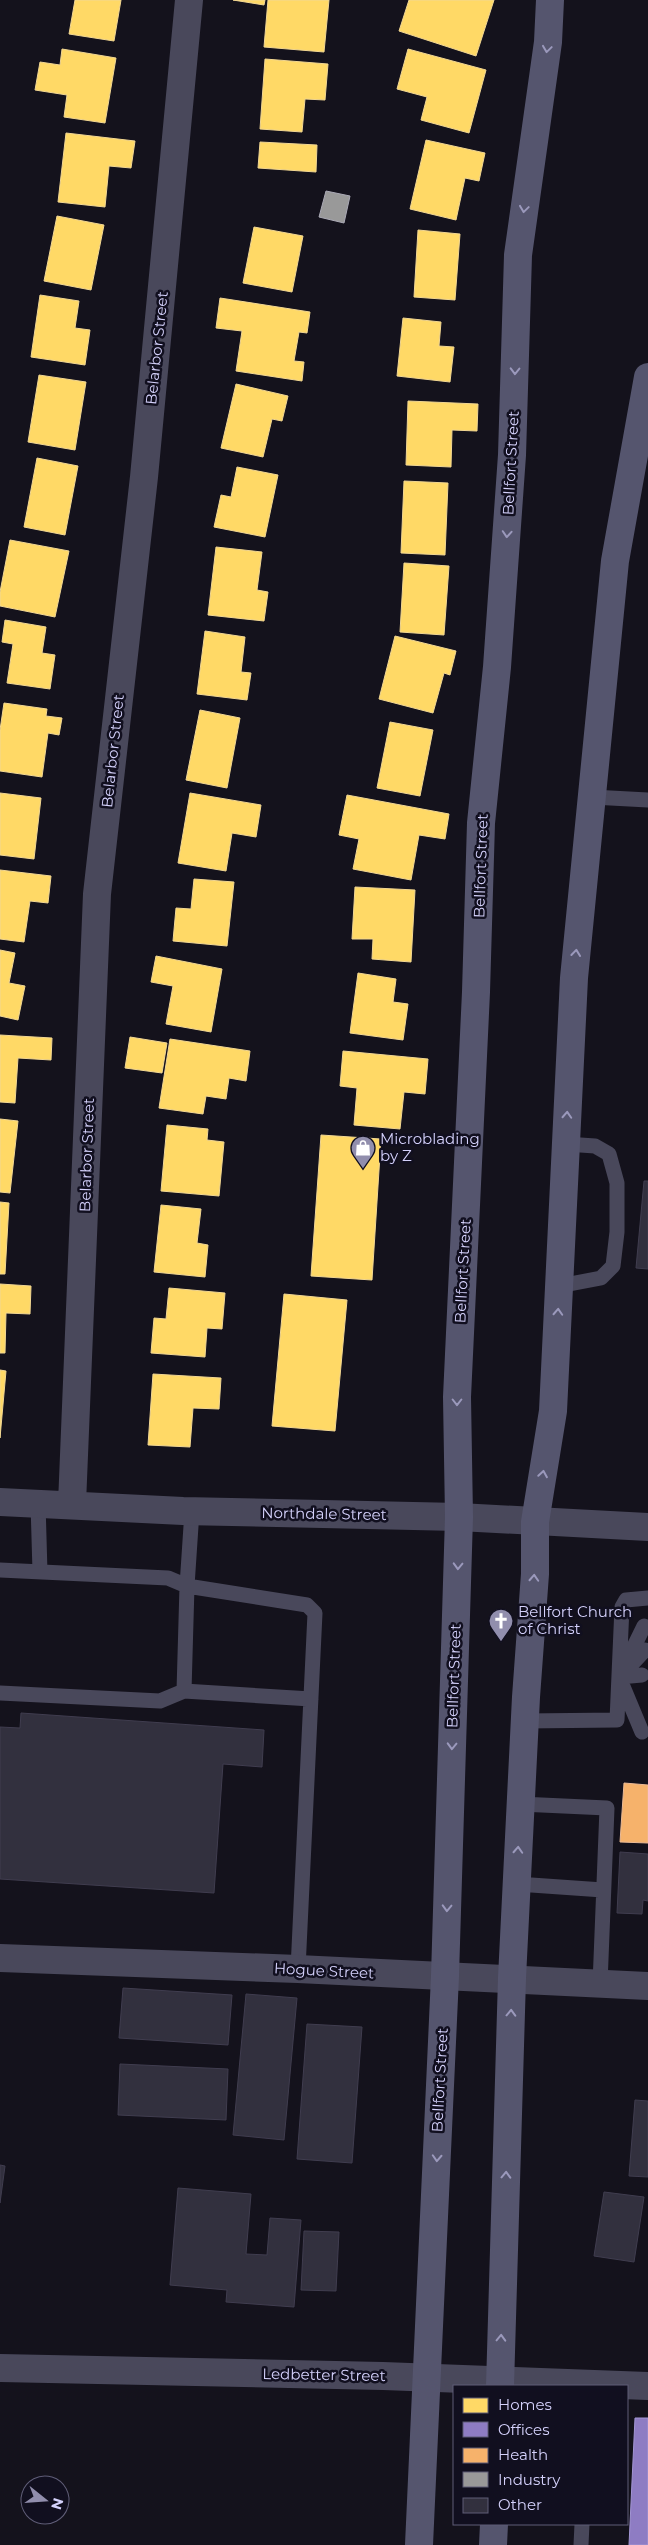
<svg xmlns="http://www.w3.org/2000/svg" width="648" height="2545" font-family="Montserrat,sans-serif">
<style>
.homes{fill:#ffd966;stroke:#f2d793}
.offices{fill:#8e7cc3;stroke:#a396d4}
.health{fill:#f6b26b;stroke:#ecbb96}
.industry{fill:#999;stroke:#abaab6}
.building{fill:#32303e;stroke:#403d4f}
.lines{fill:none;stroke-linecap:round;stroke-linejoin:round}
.service{stroke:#49485b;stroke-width:15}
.minor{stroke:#49485b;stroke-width:28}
.secondary{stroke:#55556e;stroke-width:28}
.oneway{stroke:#9b99bc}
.labels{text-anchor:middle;stroke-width:5;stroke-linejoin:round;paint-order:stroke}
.street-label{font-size:15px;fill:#d4d1fb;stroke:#110f1f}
.poi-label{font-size:15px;fill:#d4d1fb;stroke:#110f1f;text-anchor:start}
</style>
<rect width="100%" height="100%" fill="#14121c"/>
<path class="homes" d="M75,0H121L114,41L69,34Z
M233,0H265L264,5Z
M268,0H329L324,52L264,47Z
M409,0H494L476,56L399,31Z
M62,49L116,58L105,123L64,117L67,95L35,90L40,62L60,65Z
M408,49L486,70L469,133L421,120L427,97L397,89Z
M265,59L328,64L325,100L305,99L302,132L260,129Z
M66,133L135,141L131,168L109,166L105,207L58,202Z
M426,140L485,153L479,181L465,178L456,220L410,209Z
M260,142L317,145L316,172L258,168Z
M57,216L104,225L91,290L44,281Z
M254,227L303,236L292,292L243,283Z
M418,230L460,234L455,300L414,297Z
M40,295L79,301L75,328L90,330L85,365L31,357Z
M220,298L310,312L307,333L299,332L294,361L304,362L302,381L236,371L242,331L216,328Z
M403,318L441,322L439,346L454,347L450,382L397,376Z
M39,375L86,382L75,450L28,442Z
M236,384L288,396L282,421L272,419L263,457L221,448Z
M408,401L478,404L477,431L452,430L451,467L406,465Z
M37,458L78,466L65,535L24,527Z
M237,467L278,475L265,537L214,527L221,495L231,497Z
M404,481L448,483L445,555L401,553Z
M10,540L69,551L55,617L0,606V592Z
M216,547L262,552L257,590L268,592L264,621L208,615Z
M404,563L449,566L444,635L400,632Z
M5,620L46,627L42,653L55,655L50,689L7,683L13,644L2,642Z
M205,631L245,637L241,672L251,673L247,700L197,694Z
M395,636L456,651L450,675L444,673L433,713L379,699Z
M4,703L47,709L46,716L62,718L59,735L48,733L42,777L0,771V730Z
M200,710L240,718L227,788L186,780Z
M390,722L433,730L420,796L377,788Z
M0,793L41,798L34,859L0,855Z
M190,793L261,805L256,837L232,833L226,871L178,863Z
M347,795L449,814L445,839L419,835L411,880L353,869L359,839L339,835Z
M0,870L51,876L48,903L30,901L24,942L0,939Z
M194,879L234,882L227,946L173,941L176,908L191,909Z
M355,887L415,890L411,962L372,959L373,939H352Z
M0,950L15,953L9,983L25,986L18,1020L0,1016Z
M156,956L222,969L211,1032L166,1024L173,986L151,982Z
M358,973L396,979L393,1002L408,1004L403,1040L350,1033Z
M0,1035L52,1038L51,1060L18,1058L15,1103L0,1102Z
M130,1037L167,1043L162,1073L125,1068Z
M170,1039L250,1051L246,1081L229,1078L226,1099L206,1096L203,1114L159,1108Z
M343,1051L428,1059L425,1094L404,1092L400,1129L354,1125L357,1088L340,1086Z
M0,1119L18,1121L10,1193L0,1192Z
M167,1125L208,1129L207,1140L224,1142L219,1196L161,1191Z
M321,1135L381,1139L372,1280L311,1276Z
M0,1202L9,1203L5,1274H0Z
M161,1205L201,1209L197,1243L208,1245L205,1277L154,1272Z
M0,1284L31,1286L30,1314L6,1313L5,1353H0Z
M169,1288L225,1293L222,1329L207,1328L205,1357L151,1353L154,1318L166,1319Z
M284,1294L347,1300L335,1431L272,1426Z
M0,1370L6,1371L0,1438Z
M153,1374L221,1378L219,1409L193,1408L190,1447L148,1445Z"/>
<path class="offices" d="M635,2418H648V2545H629Z"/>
<path class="health" d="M624,1783L648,1785V1843L620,1842Z"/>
<path class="industry" d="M326,191L350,196L344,223L319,217Z"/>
<path class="building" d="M644,1181H648V1269L636,1268Z
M21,1713L264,1730L262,1767L223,1764L214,1893L0,1879V1727L20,1728Z
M620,1852L648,1854V1901L643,1900L642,1914L617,1913Z
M123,1988L232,1995L228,2045L119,2038Z
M246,1994L297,1998L284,2140L233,2135Z
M307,2024L362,2027L352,2163L297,2159Z
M120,2064L228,2069L226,2120L118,2115Z
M635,2100L648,2101V2177L629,2176Z
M0,2165L5,2166L0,2203Z
M178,2188L251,2194L246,2254L267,2255L270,2218L301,2220L294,2307L226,2302L227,2290L170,2285Z
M604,2192L644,2197L634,2262L594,2256Z
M304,2231L339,2232L336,2291L301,2290Z"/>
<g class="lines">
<path class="service" d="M592,797L648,800
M559,1286L601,1278L613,1266L617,1232V1183L609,1154L595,1146L566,1144
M38,1503L40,1572
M0,1570L168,1578L187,1586L307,1605L315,1613L298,1969
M629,1667L645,1650
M619,1677L642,1675
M184,1691L187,1586L192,1511
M0,1693L160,1701L184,1691L311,1699
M525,1721L617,1720L622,1607L626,1600L648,1598
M642,1732L619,1677L644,1626
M520,1804L607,1808L600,1984
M517,1884L603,1890
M581,2545L582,2524"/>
<path class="minor" d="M0,1502L183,1511L459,1517L648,1527
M72,1504L97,894L144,477L189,0
M0,1958L298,1969L648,1986
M0,2368L383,2376L648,2386"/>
<path class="secondary" d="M500,2386L512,1978L526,1697L535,1574V1522L553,1411L574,978L615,561L648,377
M419,2545L445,1976L459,1517L457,1397L476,992L481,823L497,667L512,455L518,255L548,42L550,0
M493,2545L494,2524"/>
</g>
<defs><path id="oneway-chevron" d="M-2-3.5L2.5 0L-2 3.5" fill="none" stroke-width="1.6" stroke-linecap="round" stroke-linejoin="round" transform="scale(1.25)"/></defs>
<g class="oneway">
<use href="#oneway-chevron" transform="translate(547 49) rotate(98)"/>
<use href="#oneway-chevron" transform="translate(524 209) rotate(98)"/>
<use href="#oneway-chevron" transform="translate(515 371) rotate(91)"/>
<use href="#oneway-chevron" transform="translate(507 534) rotate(94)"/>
<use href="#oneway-chevron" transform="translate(576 953) rotate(-84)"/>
<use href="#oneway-chevron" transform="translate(567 1115) rotate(-87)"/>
<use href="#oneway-chevron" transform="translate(558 1312) rotate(-87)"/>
<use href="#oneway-chevron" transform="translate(457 1402) rotate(90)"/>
<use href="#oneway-chevron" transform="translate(543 1474) rotate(-81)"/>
<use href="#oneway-chevron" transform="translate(458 1566) rotate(92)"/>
<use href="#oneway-chevron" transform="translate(534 1578) rotate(-87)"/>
<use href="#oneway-chevron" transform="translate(452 1746) rotate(92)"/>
<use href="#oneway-chevron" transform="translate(518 1850) rotate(-87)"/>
<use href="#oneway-chevron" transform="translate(447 1908) rotate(92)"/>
<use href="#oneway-chevron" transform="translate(511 2013) rotate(-88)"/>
<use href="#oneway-chevron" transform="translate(437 2158) rotate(93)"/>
<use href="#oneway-chevron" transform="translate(506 2175) rotate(-88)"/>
<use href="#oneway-chevron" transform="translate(501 2338) rotate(-88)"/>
</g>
<defs>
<symbol id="shop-pin" viewBox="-11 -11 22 30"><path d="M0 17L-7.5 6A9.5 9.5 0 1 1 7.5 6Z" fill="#918ead" stroke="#110f1f"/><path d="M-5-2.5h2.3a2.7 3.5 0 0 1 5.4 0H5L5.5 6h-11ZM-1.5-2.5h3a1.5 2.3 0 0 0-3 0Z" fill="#fff"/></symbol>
<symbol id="church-pin" viewBox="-11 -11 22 30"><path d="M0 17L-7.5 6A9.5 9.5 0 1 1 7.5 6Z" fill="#918ead" stroke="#110f1f"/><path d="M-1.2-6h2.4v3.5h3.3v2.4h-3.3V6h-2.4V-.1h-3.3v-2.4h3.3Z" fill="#fff"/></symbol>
</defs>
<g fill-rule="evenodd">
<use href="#shop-pin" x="349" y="1134" width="28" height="38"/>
<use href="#church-pin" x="487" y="1607" width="28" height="38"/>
</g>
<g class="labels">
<g class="street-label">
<text transform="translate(157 348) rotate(-84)" y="5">Belarbor Street</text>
<text transform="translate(511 463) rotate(-87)" y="5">Bellfort Street</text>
<text transform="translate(113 751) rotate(-84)" y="5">Belarbor Street</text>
<text transform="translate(481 866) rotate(-88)" y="5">Bellfort Street</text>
<text transform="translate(87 1155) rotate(-88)" y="5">Belarbor Street</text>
<text transform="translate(463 1271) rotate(-87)" y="5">Bellfort Street</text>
<text transform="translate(324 1514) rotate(1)" y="5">Northdale Street</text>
<text transform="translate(454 1676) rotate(-88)" y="5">Bellfort Street</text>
<text transform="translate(324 1971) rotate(3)" y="5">Hogue Street</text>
<text transform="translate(440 2080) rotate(-87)" y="5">Bellfort Street</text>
<text transform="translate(324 2375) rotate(1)" y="5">Ledbetter Street</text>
</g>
<g class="poi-label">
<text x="380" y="1144">Microblading<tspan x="380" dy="17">by Z</tspan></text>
<text x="518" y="1617">Bellfort Church<tspan x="518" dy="17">of Christ</tspan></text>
</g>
</g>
<rect x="453" y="2385" width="175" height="140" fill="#110f1f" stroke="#5f5d77"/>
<rect x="463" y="2398" width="25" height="15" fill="#ffd966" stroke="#5f5d77"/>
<text x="498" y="2410" font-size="15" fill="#d4d1fb">Homes</text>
<rect x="463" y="2422" width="25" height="15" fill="#8e7cc3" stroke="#5f5d77"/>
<text x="498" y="2435" font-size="15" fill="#d4d1fb">Offices</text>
<rect x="463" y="2448" width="25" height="15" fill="#f6b26b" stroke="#5f5d77"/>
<text x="498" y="2460" font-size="15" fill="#d4d1fb">Health</text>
<rect x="463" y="2472" width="25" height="15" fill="#999999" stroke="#5f5d77"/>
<text x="498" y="2485" font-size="15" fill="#d4d1fb">Industry</text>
<rect x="463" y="2498" width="25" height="15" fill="#32303e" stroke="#5f5d77"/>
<text x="498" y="2510" font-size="15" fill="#d4d1fb">Other</text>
<g transform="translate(45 2500) rotate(107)"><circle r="24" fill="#110f1f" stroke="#5f5d77"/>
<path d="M0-4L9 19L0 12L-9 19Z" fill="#918ead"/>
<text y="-8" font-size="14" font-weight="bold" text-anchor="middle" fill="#d4d1fb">N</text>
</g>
</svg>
